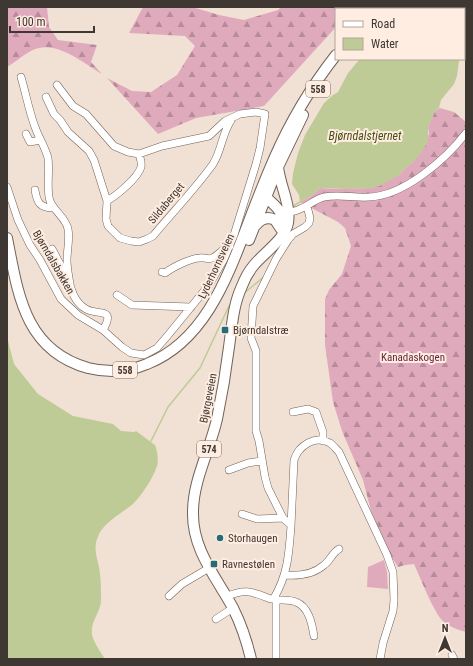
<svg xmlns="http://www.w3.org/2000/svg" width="473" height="666" font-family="'Roboto Condensed',sans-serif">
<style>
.forest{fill:url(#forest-firs)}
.garden{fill:#e0aabd}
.water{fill:#bfcb96}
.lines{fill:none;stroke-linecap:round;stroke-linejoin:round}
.stream{stroke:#bfcb96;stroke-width:1.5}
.minor-casing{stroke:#726359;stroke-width:8}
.primary-casing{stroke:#726359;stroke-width:12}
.minor{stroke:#fff;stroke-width:7}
.primary{stroke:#fff;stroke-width:10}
.poi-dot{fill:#246c78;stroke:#ffede1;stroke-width:1.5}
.labels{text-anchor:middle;stroke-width:4;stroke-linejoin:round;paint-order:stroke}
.shield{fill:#ffede1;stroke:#786e66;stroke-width:1}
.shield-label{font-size:10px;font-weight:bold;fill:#3e3732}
.street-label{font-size:11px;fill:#3e3732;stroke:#ffede1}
.poi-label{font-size:11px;fill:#3e3732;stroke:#ffede1;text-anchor:start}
.park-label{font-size:11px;fill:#621f3e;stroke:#ffede1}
.water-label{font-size:12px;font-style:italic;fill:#475015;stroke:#ffede1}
</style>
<defs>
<pattern id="forest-firs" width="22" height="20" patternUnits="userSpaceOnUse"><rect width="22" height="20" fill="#e0aabd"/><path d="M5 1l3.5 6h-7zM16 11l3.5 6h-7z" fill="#b78b9a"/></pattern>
</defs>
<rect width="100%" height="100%" fill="#f1e0d4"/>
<path class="forest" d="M7,7H47L49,27L58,40L97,45L91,62L102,74C83,63 56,39 33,50C24,54 16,62 7,67Z
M143,7H192L219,15L244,20L278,10L281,7H354L352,9H336V27L264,106L196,118L158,134L107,78L132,91L151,92L177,75L195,46L185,36L129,33Z
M440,108L454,112L466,122V632C459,630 449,627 443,621C434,613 420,577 414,564L405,565L398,567L391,556L371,511L363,480L342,431L333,402L325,345V299L329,290L342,274L351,246L345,228L338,222L300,202C305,200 316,193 320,188L335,189L372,188L399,175L405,168L413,162L429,134L428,127L435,111Z"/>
<path class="garden" d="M384,560L387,572L388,589L367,587L368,567Z"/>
<path class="water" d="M361,59H459V61L457,76L454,84L441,100L439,108L435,111L428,127V141L422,152L413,162L405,168L399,175L380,186L372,188L347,189L320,188C316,193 305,200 300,202L299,195L292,184L293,173L298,153L305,135L324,103L333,95L338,92L348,73L359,60Z
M7,337L14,364L38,394L73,416L113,424L121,431L134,432L136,431L155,445C157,450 159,460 157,466C153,478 142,495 133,504C122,513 106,521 99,534C93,547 96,554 99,567C101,578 101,589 101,600C101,612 90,621 92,635C94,643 101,653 105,659H7Z"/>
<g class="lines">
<path class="stream" d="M291,207L300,202
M243,294L265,276
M151,441L168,407L200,368L229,306L231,305"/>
<defs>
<path id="minor" d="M21,77C26,94 29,111 35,127C39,138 45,147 48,158C50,172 46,189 50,201C54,211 66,218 68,229C70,239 67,250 67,260C67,266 68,272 69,278C70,289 75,303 86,309C99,316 116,307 103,330
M46,97L54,114L60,120L68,132L89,151L94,160L107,201L106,219L108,226L120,238L131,241L139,242L147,239L153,236C172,213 196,188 213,164C222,150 222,132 232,119
M26,134L30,142L40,140
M7,187L18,220L30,245L40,260L61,299L78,315L103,330L122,347L131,353L144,355L157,348L169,334L209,285L224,259L234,235L256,164L260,148L265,114L256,112L240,114L225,121L209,136L162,146L139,154L128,152L114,146L86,114L73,106L57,85
M35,190C37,203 40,208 54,208
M107,201C117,195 138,178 141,167C142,162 140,158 139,154
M285,212C291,212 297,211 302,208C310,205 315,199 324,197C339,194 354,198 369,197C404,196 446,159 466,133
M52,249L60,264L63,276L68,277
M162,272L165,273C173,267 191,258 200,258C205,257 208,260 212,258C220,255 222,248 230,246
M117,295L132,305L191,307
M293,412L308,409L316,412L323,432V441
M229,470L248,463L261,461
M242,514L257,519L283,518
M291,525L283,518L268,488L265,477L259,441L256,431V351L251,338L253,306L276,259L288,240L293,234L305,227L309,223L310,218L307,206
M285,575C298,576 314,574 324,565C330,561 332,553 339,549
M169,596L182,584L209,568
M226,597C245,588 252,592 271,599L274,598C288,574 289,553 291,526C292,504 293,482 294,460C299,445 315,435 330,443C333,445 336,449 339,452L387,555L393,572L394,600L393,611L383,643L380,659
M274,598L276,600C283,600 290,599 296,602C309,607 312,624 314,636
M216,619L233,608
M452,655L454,659
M276,659V600"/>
<path id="primary" d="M378,9L380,7
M263,194C273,206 285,208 281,228
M256,225C261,219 267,216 275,220L281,229
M7,238C18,293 24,350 88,368C108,373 128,372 147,364C203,342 226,281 246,229C255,205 264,182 274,159C290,122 311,87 336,55
M249,240L278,167L303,115
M251,659C247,642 241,624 233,608C216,577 192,549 193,512C193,480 210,450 217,419C222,395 226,371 229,347C232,326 233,305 242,286C245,278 249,271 254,265C264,253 285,239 288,223C291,204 280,186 278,167"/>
</defs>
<use href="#minor" class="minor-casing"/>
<use href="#primary" class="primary-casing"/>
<use href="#minor" class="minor"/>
<use href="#primary" class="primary"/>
</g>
<g class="poi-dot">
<rect x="221" y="326" width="8" height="8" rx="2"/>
<circle cx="220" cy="538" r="4"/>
<rect x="210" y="560" width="8" height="8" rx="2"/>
</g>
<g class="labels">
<g class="shield">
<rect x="306" y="81" width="24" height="16" rx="3"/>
<rect x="113" y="362" width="24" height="16" rx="3"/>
<rect x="197" y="441" width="24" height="16" rx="3"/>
</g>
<g class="shield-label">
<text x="318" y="93">558</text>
<text x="125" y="374">558</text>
<text x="209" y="453">574</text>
</g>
<g class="street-label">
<text transform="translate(166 203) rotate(-50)" y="4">Sildaberget</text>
<text transform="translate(54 262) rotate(60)" y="4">Bjørndalsbakken</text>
<text transform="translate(216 266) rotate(-65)" y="4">Lyderhornsveien</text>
<text transform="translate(208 398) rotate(-79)" y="4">Bjørgeveien</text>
</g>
<g class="poi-label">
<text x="233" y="334">Bjørndalstræ</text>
<text x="228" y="542">Storhaugen</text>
<text x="222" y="568">Ravnestølen</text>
</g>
<g class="park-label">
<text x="413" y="361">Kanadaskogen</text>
</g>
<g class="water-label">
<text x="365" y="140">Bjørndalstjernet</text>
</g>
</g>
<rect width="473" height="666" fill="none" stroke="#3e3732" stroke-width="16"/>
<rect x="335" y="8" width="130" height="52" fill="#ffede1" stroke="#b2a49b"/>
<rect x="343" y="21" width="20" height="6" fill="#ffffff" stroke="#b2a49b"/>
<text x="371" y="28" font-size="12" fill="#3e3732">Road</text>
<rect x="343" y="38" width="20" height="12" fill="#bfcb96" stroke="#b2a49b"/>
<text x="371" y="48" font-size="12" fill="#3e3732">Water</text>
<g transform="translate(445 638)" stroke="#ffede1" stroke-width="3" paint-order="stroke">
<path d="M0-3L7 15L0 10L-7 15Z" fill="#3e3732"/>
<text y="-6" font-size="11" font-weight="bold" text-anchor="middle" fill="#3e3732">N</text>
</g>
<path d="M10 26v6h84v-6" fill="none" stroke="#3e3732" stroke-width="2"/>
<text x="16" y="26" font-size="12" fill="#3e3732" stroke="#ffede1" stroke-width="3" paint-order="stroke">100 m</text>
</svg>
